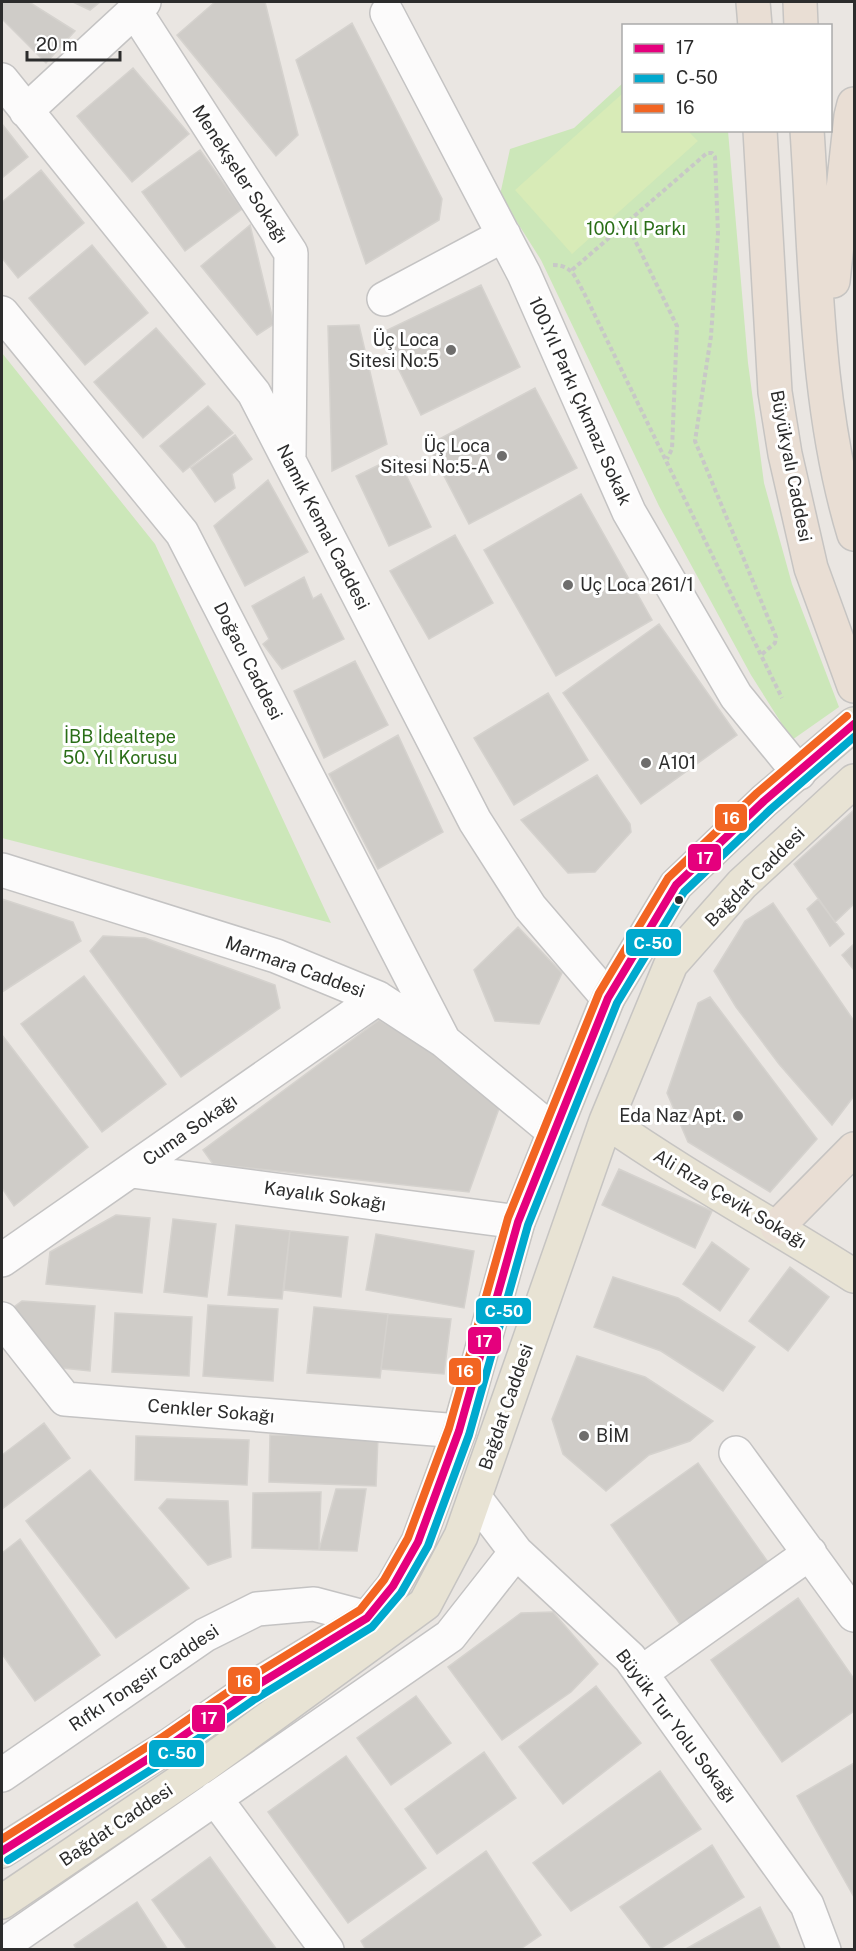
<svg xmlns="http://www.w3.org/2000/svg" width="856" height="1951" font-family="'Public Sans',sans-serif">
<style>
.green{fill:#cce7b9}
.pitch{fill:#d8ebb7}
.building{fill:#cfccc8;stroke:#d5d2ce;stroke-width:1.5}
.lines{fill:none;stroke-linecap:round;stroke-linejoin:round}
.minor-casing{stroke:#c4c3c3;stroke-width:36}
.major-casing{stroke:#c6c4c2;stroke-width:36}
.highway-casing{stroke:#c6c4c2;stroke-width:36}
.path{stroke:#c8c8c7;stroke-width:4;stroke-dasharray:4.5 3;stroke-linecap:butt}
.minor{stroke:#fcfbfb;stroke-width:33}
.major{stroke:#e8e3d4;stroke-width:33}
.highway{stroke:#e9ded4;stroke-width:33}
.bus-1-casing{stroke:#fff;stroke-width:12}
.bus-2-casing{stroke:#fff;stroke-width:12}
.bus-3-casing{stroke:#fff;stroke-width:12}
.bus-1{stroke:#e5007d;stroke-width:8}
.bus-2{stroke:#00a9ce;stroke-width:8}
.bus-3{stroke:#f26522;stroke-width:8}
.poi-dot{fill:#6e6d6c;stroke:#fff;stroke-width:2}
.bus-dot{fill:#2c2c2c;stroke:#fff;stroke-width:2}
.labels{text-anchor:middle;stroke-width:6;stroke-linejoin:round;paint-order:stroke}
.street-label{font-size:18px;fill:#2c2c2c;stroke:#fff}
.park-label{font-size:18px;fill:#2a6e17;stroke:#fff}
.poi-label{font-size:18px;fill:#2c2c2c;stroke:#fff;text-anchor:end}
.line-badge{stroke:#fff;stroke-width:2}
.badge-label{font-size:16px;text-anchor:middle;font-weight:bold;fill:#fff}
</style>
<rect width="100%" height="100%" fill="#eae6e2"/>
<path class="green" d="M623,83L624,130L728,131L748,363L764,483L792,584L839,707L792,740L751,675L659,506L541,260L500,195L510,149L574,128Z
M2,353L155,544L331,923L2,838Z"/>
<path class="pitch" d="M623,93L624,130L688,131L698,141L572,254L515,190Z"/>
<path class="building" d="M2,2H29L75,31L46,63L2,19Z
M73,2H100L90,10Z
M215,2H265L298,135L276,156L177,35Z
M352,23L442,199L439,220L366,264L296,60Z
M133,68L189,134L132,182L77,116Z
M2,124L28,157L2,178Z
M200,150L242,209L185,251L142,192Z
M41,170L84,223L18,278L2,258V202Z
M250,225L274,324L257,335L201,266Z
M92,245L148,313L85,365L29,298Z
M481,285L520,367L421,415L381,333Z
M359,325L387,444L332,471L328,326Z
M156,328L205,384L143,438L94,382Z
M535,388L577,468L469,524L428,445Z
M208,406L233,433L183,472L160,446Z
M235,435L252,459L232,474L235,488L215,502L191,468Z
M397,456L431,527L389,546L356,476Z
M268,480L308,552L245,586L214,526Z
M581,494L652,620L556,676L484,550Z
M455,535L493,603L429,639L390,571Z
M304,577L313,599L321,594L344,639L282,669L263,644L269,639L252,606Z
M659,624L737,735L641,804L563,693Z
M355,661L388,725L324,758L294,691Z
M548,693L588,760L514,805L474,738Z
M398,735L443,832L378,869L329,774Z
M597,775L630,824L631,832L595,872L568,873L521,820Z
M854,810V904L835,922L794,864Z
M2,899L73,922L81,941L2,992Z
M818,899L844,934L830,946L807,909Z
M773,903L854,1021V1096L832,1125L779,1064L736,1007L714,971L745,921Z
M518,927L562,973L539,1024L495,1021L474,970Z
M103,936L145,938L275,985L280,1008L181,1077L90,951Z
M854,944V970L842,955Z
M84,976L166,1084L102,1132L21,1024Z
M710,997L817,1139L770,1192L688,1142L667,1093L698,1003Z
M379,1020L436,1052L501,1103L469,1192L213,1164L203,1150Z
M2,1035L88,1147L14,1206L2,1188Z
M619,1169L712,1211L695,1248L602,1205Z
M116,1215L150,1218L142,1293L46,1284L50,1252Z
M173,1219L216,1224L207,1297L164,1292Z
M236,1225L290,1231L282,1299L228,1295Z
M290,1231L348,1237L341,1297L284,1290Z
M376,1234L474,1251L464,1308L366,1290Z
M712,1242L749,1269L720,1311L683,1284Z
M790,1267L829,1297L788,1351L749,1321Z
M613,1277L678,1298L755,1347L723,1391L661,1351L594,1327Z
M22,1301L95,1306L90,1371L62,1368L14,1307Z
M208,1305L278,1309L273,1381L203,1376Z
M314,1307L388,1314L380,1378L307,1373Z
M115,1313L192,1317L189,1376L112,1372Z
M388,1314L451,1319L444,1374L381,1369Z
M577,1356L645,1377L713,1421L690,1441L649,1455L606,1491L563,1454L552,1419Z
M44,1423L70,1458L2,1509V1455Z
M270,1435L378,1437L376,1486L269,1482Z
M136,1436L249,1440L247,1485L135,1480Z
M698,1463L770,1565L682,1627L611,1525Z
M90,1470L189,1588L116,1638L26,1521Z
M336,1489H366L357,1551L319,1550Z
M321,1492L319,1550L252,1548L253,1493Z
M167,1499L228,1501L231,1557L208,1565L159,1508Z
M20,1539L100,1655L35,1701L2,1654V1553Z
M798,1598L854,1679V1711L782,1762L711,1660Z
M553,1612L598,1664L571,1692L502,1740L448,1667L521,1613Z
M596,1686L641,1743L563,1804L519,1747Z
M416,1696L451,1743L391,1785L357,1738Z
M484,1752L516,1798L437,1854L405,1809Z
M346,1756L426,1868L348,1923L268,1812Z
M854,1763V1897L797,1796Z
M660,1771L701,1829L571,1911L533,1863Z
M712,1845L744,1897L658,1950H653L620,1907Z
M486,1851L541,1935L519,1950H366L361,1941Z
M210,1857L277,1950H188L152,1900Z
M137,1902L168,1950H77L74,1945Z
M760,1907L781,1950H684Z"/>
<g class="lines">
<defs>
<path id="minor" d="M135,11L291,253L289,455
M387,13L524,274L629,512L736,696L799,773
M2,80L254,393L475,821L530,907L608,998
M26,111L144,2
M384,299L504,235
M2,313L182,533L444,1041
M2,870L276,956L378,998L444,1041L554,1132
M132,1171L518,1222
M2,1260L378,998
M2,1319L65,1399L459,1431
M736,1453L854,1615
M475,1498L516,1552L630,1658L807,1905L824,1950
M641,1673L810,1553
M2,1775L205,1635L257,1609L314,1604L367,1618
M215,1798L327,1950
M2,1946L450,1636L516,1552"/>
<path id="major" d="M606,1121C686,1177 772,1224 854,1276
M2,1851L167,1747L249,1690L367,1618L393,1586L418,1542L459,1431L518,1222L608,998L676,885L764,801L854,724
M2,1902L206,1764L425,1604L461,1536L606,1121L671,964L742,884L854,781"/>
<path id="highway" d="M753,2L755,26
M800,2L801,26
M760,130L775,392L785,454L811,568L854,686
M807,130C816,264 815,406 854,534
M833,281L851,116L854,104
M777,1227L854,1149"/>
</defs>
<use href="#minor" class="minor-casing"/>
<use href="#major" class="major-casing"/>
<use href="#highway" class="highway-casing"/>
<path class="path" d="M626,222L677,326L672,449L667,459
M553,265C572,265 575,277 583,291L782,698
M572,270L707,153H712L715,157L718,233L711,336L695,441L776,637L775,643L761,655"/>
<use href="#minor" class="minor"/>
<use href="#major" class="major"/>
<use href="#highway" class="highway"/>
<defs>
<path id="bus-1" d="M2,1851L167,1747L249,1690L367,1618L393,1586L418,1542L459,1431L518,1222L608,998L676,885L764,801L854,724"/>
<path id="bus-2" d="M8,1860L173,1756L255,1699L372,1627L401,1593L428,1546L469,1435L528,1225L617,1003L684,892L771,809L854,737"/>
<path id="bus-3" d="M2,1839L161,1738L244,1681L360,1610L384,1580L408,1538L449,1428L508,1218L599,993L668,878L757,793L847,716"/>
</defs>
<use href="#bus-1" class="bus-1-casing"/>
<use href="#bus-2" class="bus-2-casing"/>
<use href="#bus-3" class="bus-3-casing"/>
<use href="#bus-1" class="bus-1"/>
<use href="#bus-2" class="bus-2"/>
<use href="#bus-3" class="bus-3"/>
</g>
<g class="poi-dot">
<circle cx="451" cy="350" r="6"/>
<circle cx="502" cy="456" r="6"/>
<circle cx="568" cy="585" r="6"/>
<circle cx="646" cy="763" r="6"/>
<circle cx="738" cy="1116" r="6"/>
<circle cx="584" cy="1436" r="6"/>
</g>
<circle class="bus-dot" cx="679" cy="900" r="5"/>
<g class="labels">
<g class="street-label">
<text transform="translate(240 174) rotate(57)" y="6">Menekşeler Sokağı</text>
<text transform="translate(580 401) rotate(66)" y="6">100.Yıl Parkı Çıkmazı Sokak</text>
<text transform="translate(791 466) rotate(79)" y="6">Büyükyalı Caddesi</text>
<text transform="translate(323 527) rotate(63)" y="6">Namık Kemal Caddesi</text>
<text transform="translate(248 661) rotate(63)" y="6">Doğacı Caddesi</text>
<text transform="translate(755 877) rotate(-45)" y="6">Bağdat Caddesi</text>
<text transform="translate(295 967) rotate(20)" y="6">Marmara Caddesi</text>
<text transform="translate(190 1130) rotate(-35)" y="6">Cuma Sokağı</text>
<text transform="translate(325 1196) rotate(8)" y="6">Kayalık Sokağı</text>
<text transform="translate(730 1199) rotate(31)" y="6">Ali Rıza Çevik Sokağı</text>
<text transform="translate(506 1407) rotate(-71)" y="6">Bağdat Caddesi</text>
<text transform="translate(211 1411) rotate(5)" y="6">Cenkler Sokağı</text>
<text transform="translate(144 1678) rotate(-34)" y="6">Rıfkı Tongsir Caddesi</text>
<text transform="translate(676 1726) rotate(53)" y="6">Büyük Tur Yolu Sokağı</text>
<text transform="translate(116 1825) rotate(-34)" y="6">Bağdat Caddesi</text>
</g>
<g class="park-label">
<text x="636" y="235">100.Yıl Parkı</text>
<text x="120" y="743">İBB İdealtepe<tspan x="120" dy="21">50. Yıl Korusu</tspan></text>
</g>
<g class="poi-label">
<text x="439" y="346">Üç Loca<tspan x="439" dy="21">Sitesi No:5</tspan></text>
<text x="490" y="452">Üç Loca<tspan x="490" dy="21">Sitesi No:5-A</tspan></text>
<text x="580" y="591" text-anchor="start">Uç Loca 261/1</text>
<text x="658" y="769" text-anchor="start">A101</text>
<text x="726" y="1122">Eda Naz Apt.</text>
<text x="596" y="1442" text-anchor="start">BİM</text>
</g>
</g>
<g class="line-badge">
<rect x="714" y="803" width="34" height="29" rx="6" fill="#f26522"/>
<rect x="687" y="843" width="35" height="29" rx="6" fill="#e5007d"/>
<rect x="625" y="928" width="57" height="29" rx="6" fill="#00a9ce"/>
<rect x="475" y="1297" width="57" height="28" rx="6" fill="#00a9ce"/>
<rect x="467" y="1326" width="35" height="29" rx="6" fill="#e5007d"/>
<rect x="448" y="1357" width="34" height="29" rx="6" fill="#f26522"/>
<rect x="227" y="1666" width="34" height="29" rx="6" fill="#f26522"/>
<rect x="191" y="1704" width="35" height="29" rx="6" fill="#e5007d"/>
<rect x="148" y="1739" width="57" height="29" rx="6" fill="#00a9ce"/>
</g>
<g class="badge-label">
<text x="731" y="824">16</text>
<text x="705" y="864">17</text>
<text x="653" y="949">C-50</text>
<text x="504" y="1317">C-50</text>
<text x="484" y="1347">17</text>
<text x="465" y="1377">16</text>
<text x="244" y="1687">16</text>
<text x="209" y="1724">17</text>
<text x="177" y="1759">C-50</text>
</g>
<rect width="856" height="1951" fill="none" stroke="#2c2c2c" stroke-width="6"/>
<rect x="622" y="24" width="210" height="108" fill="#ffffff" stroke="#ababab" stroke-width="1.5"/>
<rect x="634" y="44" width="30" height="9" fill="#e5007d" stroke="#ababab" stroke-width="1.5"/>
<text x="676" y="54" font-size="18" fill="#2c2c2c">17</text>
<rect x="634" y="74" width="30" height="9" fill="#00a9ce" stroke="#ababab" stroke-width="1.5"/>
<text x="676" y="84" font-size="18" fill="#2c2c2c">C-50</text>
<rect x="634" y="104" width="30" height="9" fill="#f26522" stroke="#ababab" stroke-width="1.5"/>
<text x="676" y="114" font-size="18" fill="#2c2c2c">16</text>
<path d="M27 51v9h93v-9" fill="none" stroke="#2c2c2c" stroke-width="3"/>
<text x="36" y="51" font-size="18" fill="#2c2c2c" stroke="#ffffff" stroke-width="4.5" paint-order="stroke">20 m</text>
</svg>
